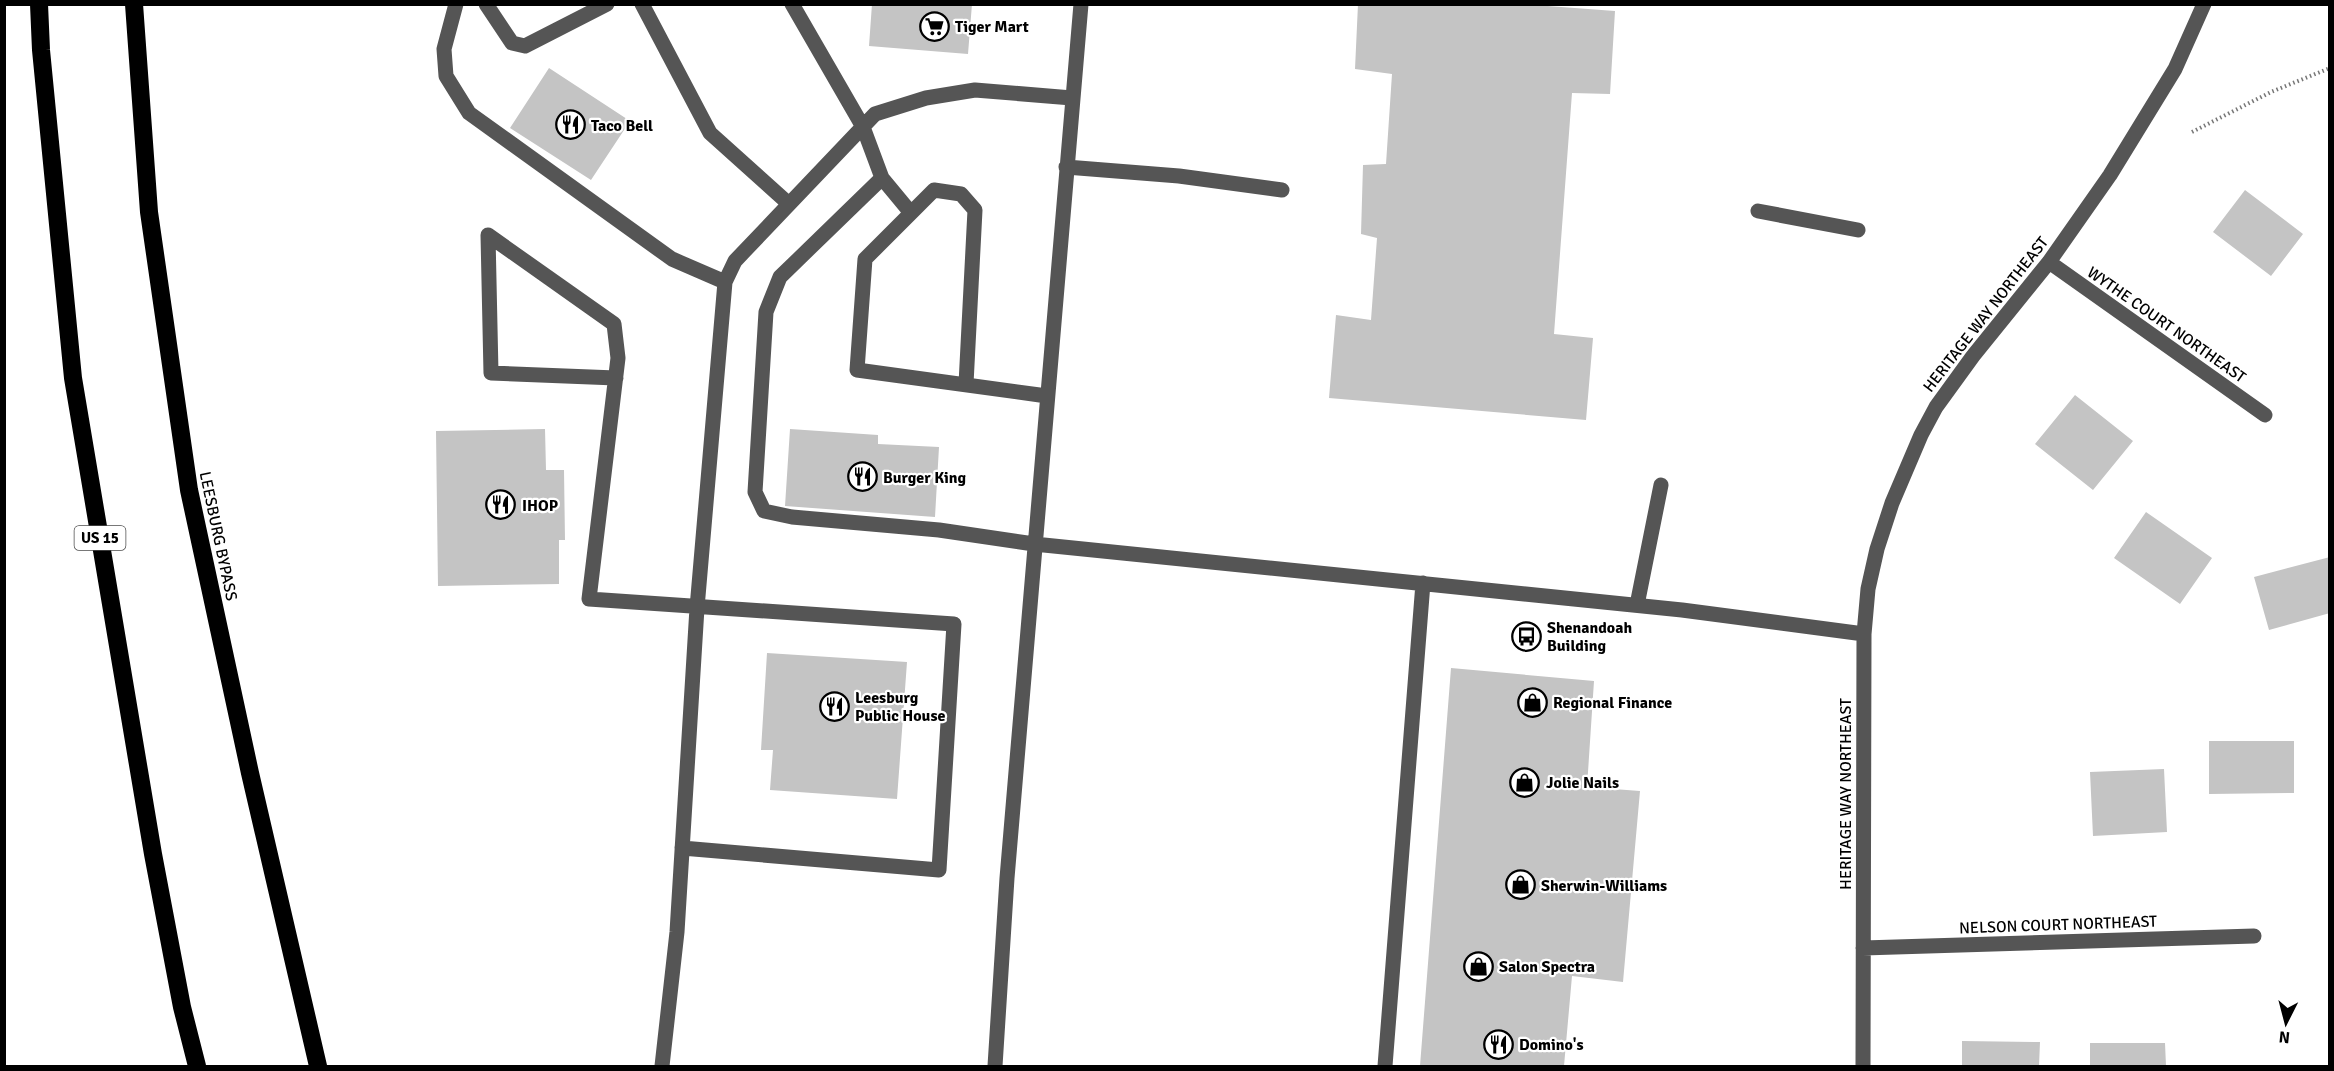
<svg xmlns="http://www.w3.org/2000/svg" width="2334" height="1071" font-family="Signika,sans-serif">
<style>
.building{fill:#c4c4c4}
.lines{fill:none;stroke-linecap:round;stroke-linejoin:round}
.path{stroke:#777;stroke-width:4;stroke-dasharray:1.5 3;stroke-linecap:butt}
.minor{stroke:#555;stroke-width:15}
.highway{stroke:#000;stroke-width:18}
.labels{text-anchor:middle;stroke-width:4.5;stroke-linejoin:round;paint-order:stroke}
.shield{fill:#fff;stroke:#4c4c4c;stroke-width:1.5}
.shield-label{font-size:15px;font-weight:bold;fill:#000}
.poi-label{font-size:16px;font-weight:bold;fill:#000;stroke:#fff;text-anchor:start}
.street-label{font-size:16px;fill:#000;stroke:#fff}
</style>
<rect width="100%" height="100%" fill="#fff"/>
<path class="building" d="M872,4H972L968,54L869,46Z
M1358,4H1522L1615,11L1610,94L1572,93L1554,334L1593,338L1586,420L1329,398L1336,315L1371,320L1377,238L1361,234L1363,165L1386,164L1392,74L1355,69Z
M549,68L630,121L591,180L510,128Z
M2245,190L2303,234L2271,276L2213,232Z
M2075,395L2133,441L2093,490L2035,444Z
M545,429L546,470H564L565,540H559V584L438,586L436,431Z
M790,429L878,435V444L939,447L935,517L785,506Z
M2146,512L2212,558L2180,604L2114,558Z
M2330,557V613L2269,630L2254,577Z
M767,653L907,662L897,799L770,790L773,750H761Z
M1451,668L1594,681L1587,787L1640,791L1623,982L1572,976L1564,1066H1420Z
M2209,741H2294V793L2209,794Z
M2164,769L2167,832L2093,836L2090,772Z
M1962,1041L2040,1042L2039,1066H1962Z
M2090,1043H2165L2166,1066H2090Z"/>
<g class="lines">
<path class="path" d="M2192,132L2271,92L2330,68"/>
<path class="minor" d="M456,4L444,49L446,76L469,113L672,259L725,282
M486,4L512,43L525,46L607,4
M642,4L710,133L789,204
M792,4L863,127L882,178L911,213
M1066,167L1179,176L1282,190
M882,178L780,277L766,312L755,492L764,511L792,517L939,530L1034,544L1682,610L1864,634
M1758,211L1858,230
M2049,262L2265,415
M616,378L491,373L488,235L614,324L618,358L589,599L954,624L939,870L682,848
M966,384L975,210L961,194L934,190L865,259L857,370L1047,396
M1637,605L1661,485
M1863,948L2254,936
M662,1066L677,932L697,608L725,282L735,261L875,114L926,98L975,90L1072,98
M995,1066L1007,878L1081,4
M1385,1066L1423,583
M1863,1066L1864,634L1868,589L1877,549L1892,503L1921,435L1936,407L1973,356L2049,262L2110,175L2175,69L2204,4"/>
<path class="highway" d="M39,4L41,50L73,378L153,854L182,1007L197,1066
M134,4L149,212L189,490L250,773L318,1066"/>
</g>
<defs>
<symbol id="supermarket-ring" viewBox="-11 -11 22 22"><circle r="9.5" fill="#fff" stroke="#000" stroke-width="1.5"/><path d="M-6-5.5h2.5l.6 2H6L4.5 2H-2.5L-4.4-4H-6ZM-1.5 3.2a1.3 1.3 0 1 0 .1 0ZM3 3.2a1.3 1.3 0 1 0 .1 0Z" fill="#000"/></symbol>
<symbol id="restaurant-ring" viewBox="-11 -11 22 22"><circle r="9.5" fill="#fff" stroke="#000" stroke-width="1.5"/><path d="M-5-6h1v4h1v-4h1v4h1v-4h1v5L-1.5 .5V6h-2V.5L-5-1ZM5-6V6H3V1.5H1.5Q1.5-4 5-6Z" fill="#000"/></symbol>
<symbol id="bus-ring" viewBox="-11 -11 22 22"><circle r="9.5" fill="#fff" stroke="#000" stroke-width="1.5"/><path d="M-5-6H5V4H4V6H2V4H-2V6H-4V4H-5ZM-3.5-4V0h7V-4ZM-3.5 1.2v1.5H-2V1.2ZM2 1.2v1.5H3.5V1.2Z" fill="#000"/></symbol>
<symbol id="shop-ring" viewBox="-11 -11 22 22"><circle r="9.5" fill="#fff" stroke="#000" stroke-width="1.5"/><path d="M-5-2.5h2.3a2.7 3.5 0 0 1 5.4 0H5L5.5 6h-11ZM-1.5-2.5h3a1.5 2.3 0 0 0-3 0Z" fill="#000"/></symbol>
</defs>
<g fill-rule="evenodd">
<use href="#supermarket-ring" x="918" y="10" width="33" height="33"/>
<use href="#restaurant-ring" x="554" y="108" width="33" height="33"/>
<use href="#restaurant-ring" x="846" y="460" width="33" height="33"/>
<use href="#restaurant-ring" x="484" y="488" width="33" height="33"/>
<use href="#bus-ring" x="1510" y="620" width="33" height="33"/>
<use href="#shop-ring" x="1516" y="686" width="33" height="33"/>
<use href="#restaurant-ring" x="818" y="690" width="33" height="33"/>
<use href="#shop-ring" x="1508" y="766" width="33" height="33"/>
<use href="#shop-ring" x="1504" y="868" width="33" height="33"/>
<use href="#shop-ring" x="1462" y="950" width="33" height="33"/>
<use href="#restaurant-ring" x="1482" y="1028" width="33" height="33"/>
</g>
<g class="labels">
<rect class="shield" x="74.5" y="526" width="51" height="24" rx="4.5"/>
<g class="shield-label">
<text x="100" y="543">US 15</text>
</g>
<g class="poi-label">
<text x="955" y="32">Tiger Mart</text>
<text x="591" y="131">Taco Bell</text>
<text x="883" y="483">Burger King</text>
<text x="522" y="511">IHOP</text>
<text x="1547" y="633">Shenandoah<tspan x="1547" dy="18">Building</tspan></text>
<text x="855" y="703">Leesburg<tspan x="855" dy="18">Public House</tspan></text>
<text x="1553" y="708">Regional Finance</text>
<text x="1546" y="788">Jolie Nails</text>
<text x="1541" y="891">Sherwin-Williams</text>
<text x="1499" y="972">Salon Spectra</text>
<text x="1519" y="1050">Domino's</text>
</g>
<g class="street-label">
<text transform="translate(1985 314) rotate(-52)" y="6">HERITAGE WAY NORTHEAST</text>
<text transform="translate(2167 324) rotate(35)" y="6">WYTHE COURT NORTHEAST</text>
<text transform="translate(219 536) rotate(78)" y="6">LEESBURG BYPASS</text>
<text transform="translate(1845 794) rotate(-90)" y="6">HERITAGE WAY NORTHEAST</text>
<text transform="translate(2058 924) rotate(-2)" y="6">NELSON COURT NORTHEAST</text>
</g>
</g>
<rect width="2334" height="1071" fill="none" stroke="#000000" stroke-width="12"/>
<g transform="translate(2286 1023) rotate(186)" stroke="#ffffff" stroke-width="4.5" paint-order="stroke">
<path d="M0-4.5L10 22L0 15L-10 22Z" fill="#000000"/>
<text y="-9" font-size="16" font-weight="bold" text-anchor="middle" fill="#000000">N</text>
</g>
</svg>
